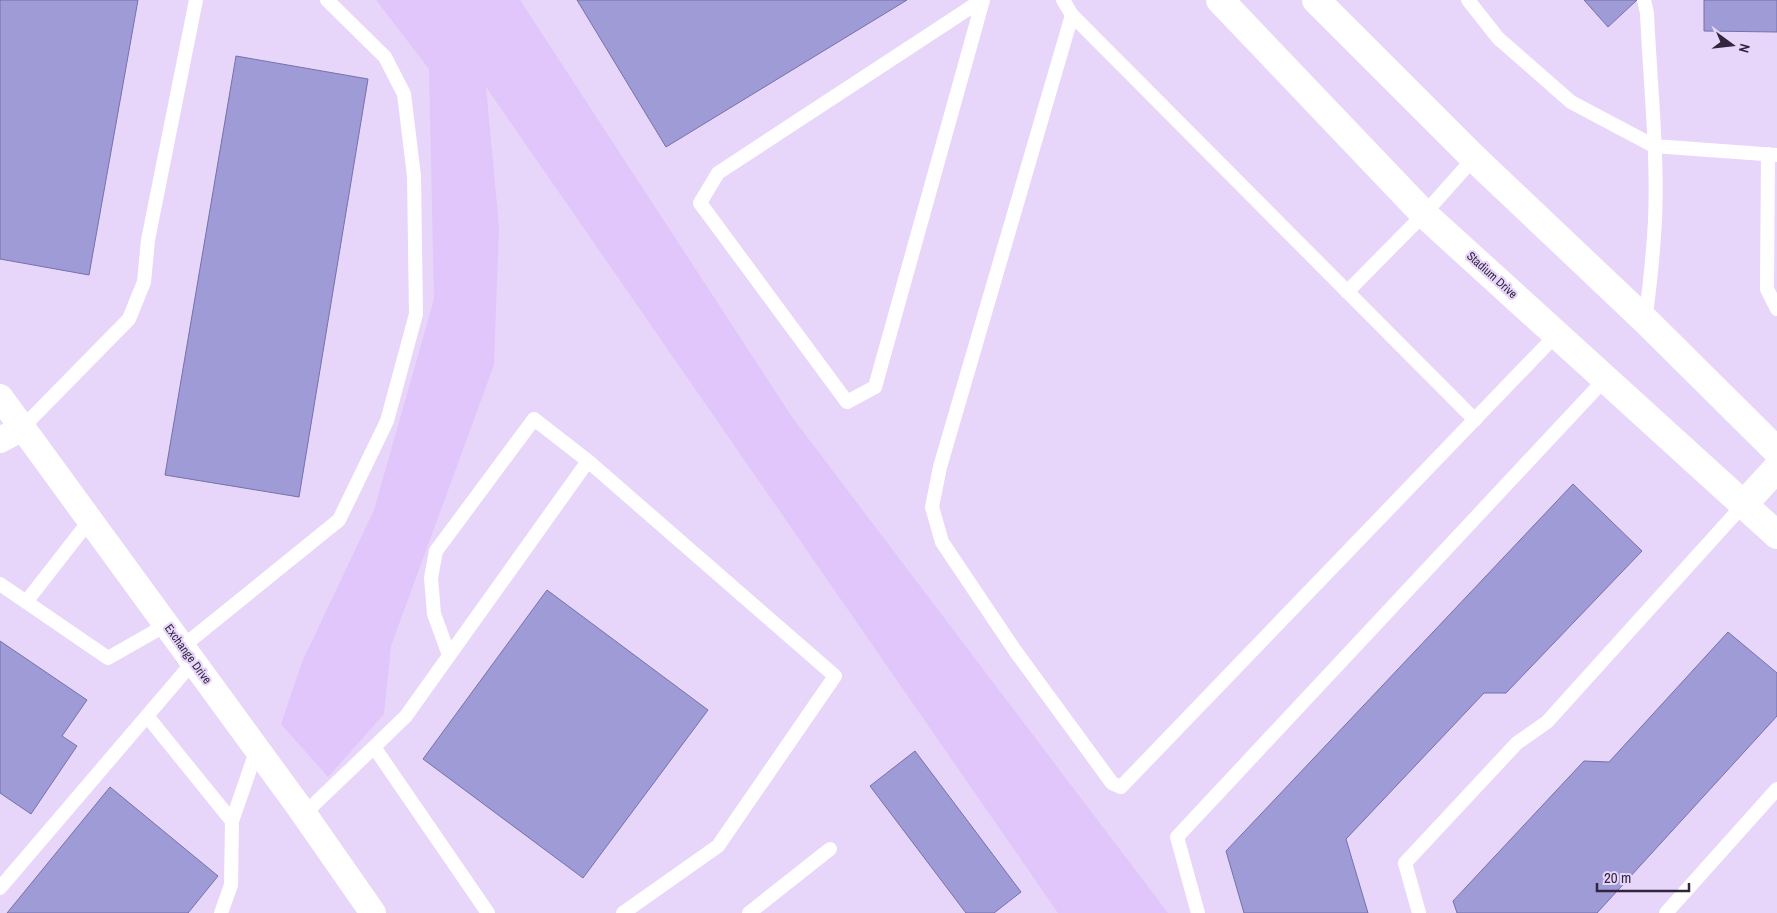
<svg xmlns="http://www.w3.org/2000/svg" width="1777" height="913" font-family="'Archivo Narrow',sans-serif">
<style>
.built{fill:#e0c6fb}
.building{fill:#9f9bd7;stroke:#7571aa}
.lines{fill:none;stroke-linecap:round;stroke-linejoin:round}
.lane{stroke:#fff;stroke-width:14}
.street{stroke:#fff;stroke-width:26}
.secondary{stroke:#fff;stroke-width:28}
.labels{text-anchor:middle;stroke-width:4.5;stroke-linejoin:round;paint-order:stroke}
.street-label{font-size:12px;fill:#31263d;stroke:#e7d6fa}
</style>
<rect width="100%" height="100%" fill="#e7d6fa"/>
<path class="built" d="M376,0H520L792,417L1168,913H1058L486,87L499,227L494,365L391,646L384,714L328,777L281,724L302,662L374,510L434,299L429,69Z"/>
<path class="building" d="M0,0H138L89,275L0,259Z
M577,0H907L666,147Z
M1584,0H1637L1608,27Z
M1704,0H1777V32L1704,31Z
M236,56L368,79L299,497L165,475Z
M1573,484L1642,551L1506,693H1484L1346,839L1368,913H1244L1226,851Z
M547,590L708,710L583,878L423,759Z
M1728,632L1777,673V716L1597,913H1457L1453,901L1584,761L1609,762Z
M0,641L87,700L62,736L77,746L31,814L0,793Z
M915,751L1021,892L994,913H966L870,786Z
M110,787L218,876L188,913H7Z"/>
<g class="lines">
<path class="lane" d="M982,0L718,173L700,203L847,402L875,387L983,0
M1063,0L1072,15L1475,420
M1468,0L1498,38L1571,102L1654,146L1777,155
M1644,0L1647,13C1650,82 1658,152 1655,221C1653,254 1650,287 1645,320
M1072,15L940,467L932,507L942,542L1016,652L1112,783L1121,787L1557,334
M1768,154L1767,289L1777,309
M1347,292L1424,214L1474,158
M22,428L129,319L144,282L148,240L196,0
M0,584L108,658L166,625
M26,602L90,520
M182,647L339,520L387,421L416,314L414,176L404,94L385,57L327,0
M449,655L434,614L431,578L436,551L534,419L588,461
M147,716L232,821
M374,747L406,716L588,461L835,676L718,846L623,913
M304,814L374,747L488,913
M0,888L193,662
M221,913L231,885L232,821L257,749
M749,913L830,849
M1198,913L1177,837L1606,378
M1419,913L1405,863L1517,743L1547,722L1744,504
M1666,913L1777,789"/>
<path class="street" d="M0,397L297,804L373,913
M0,440L22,428"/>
<path class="secondary" d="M1220,0L1424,214L1777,535
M1316,0L1474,158L1645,320L1777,451
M1744,504L1777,468"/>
</g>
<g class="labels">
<g class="street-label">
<text transform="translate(1492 275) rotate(42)" y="4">Stadium Drive</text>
<text transform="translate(188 654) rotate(54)" y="4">Exchange Drive</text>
</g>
</g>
<g transform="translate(1732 45) rotate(105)" stroke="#e7d6fa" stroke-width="4" paint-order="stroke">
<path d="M0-4L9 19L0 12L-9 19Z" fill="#31263d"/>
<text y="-8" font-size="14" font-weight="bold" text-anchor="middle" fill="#31263d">N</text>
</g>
<path d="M1597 883v8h92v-8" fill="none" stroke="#31263d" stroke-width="2.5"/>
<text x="1604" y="883" font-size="15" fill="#31263d" stroke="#e7d6fa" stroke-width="4" paint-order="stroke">20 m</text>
</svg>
